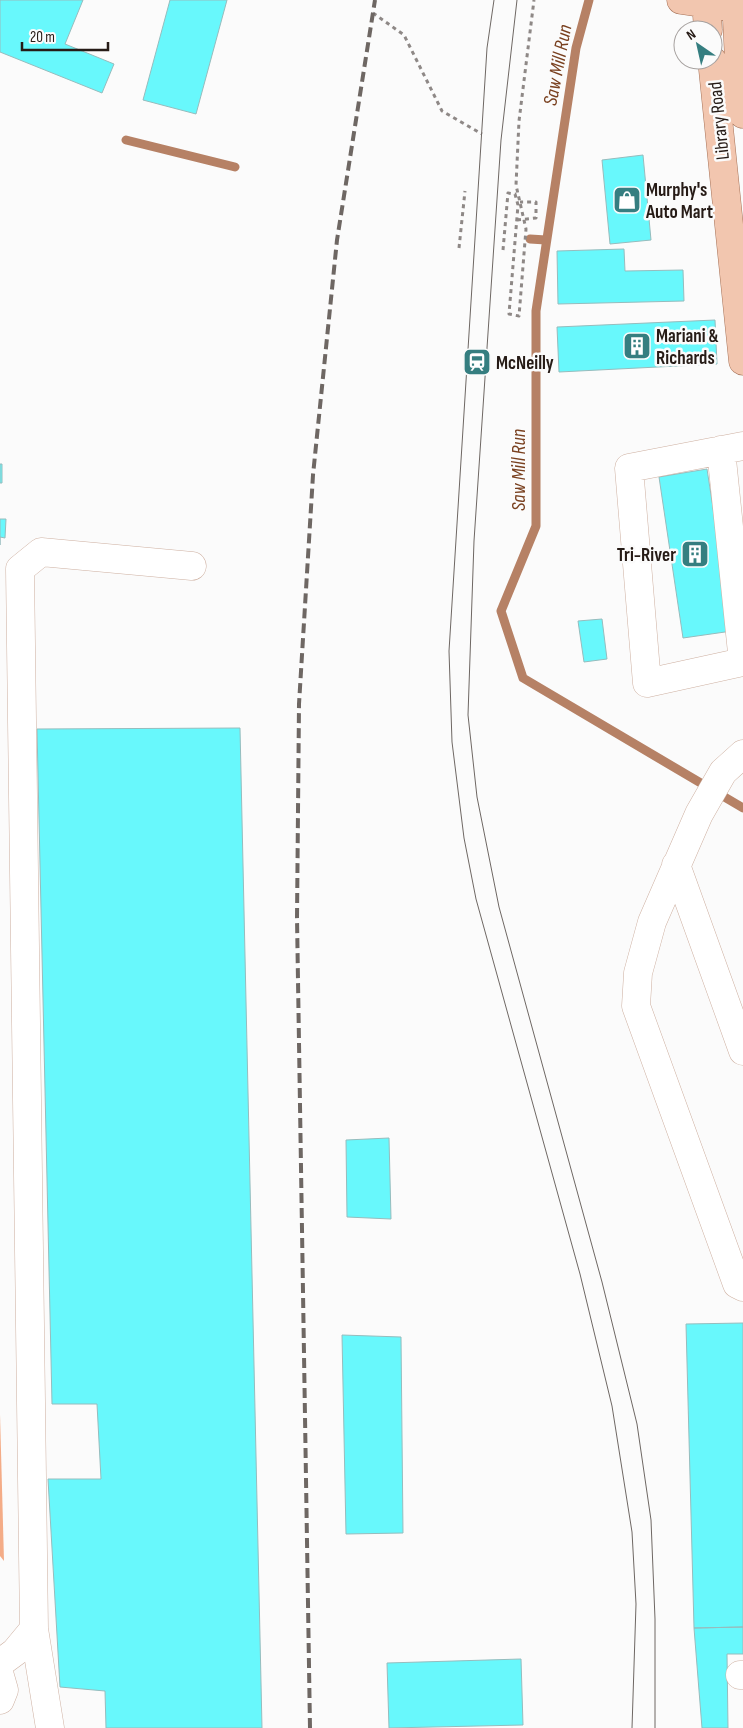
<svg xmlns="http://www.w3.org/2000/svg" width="743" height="1728" font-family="'Sofia Sans Condensed',sans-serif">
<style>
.forest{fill:#f4ac87}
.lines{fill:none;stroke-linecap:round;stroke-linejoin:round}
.stream{stroke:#b68165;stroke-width:9}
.building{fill:#68f8fc;stroke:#96bcbd}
.minor-casing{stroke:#ceb0a1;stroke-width:29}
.major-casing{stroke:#a57157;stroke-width:29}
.path{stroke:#8e8886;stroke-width:3;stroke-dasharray:4 4;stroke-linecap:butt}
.minor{stroke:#fff;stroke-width:28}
.major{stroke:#f2c6af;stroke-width:28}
.tram{stroke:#6e6763;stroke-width:1}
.rail{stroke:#6e6763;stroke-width:4;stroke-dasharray:10 5;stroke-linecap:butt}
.labels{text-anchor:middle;stroke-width:5;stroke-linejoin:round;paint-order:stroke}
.street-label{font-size:19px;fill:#261b16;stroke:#fbfbfb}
.poi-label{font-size:19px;font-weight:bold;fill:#261b16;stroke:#fbfbfb;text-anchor:start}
.water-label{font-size:20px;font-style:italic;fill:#79401f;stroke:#fbfbfb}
</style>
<rect width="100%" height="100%" fill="#fbfbfb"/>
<path class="forest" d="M0,1414L4,1561L0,1556Z"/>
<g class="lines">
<path class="stream" d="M589,0L576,48L536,311V526L501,611L523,678L743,808
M126,140L235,167
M530,239L546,240"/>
</g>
<path class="building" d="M0,0H83L65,44L114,64L102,93L0,52Z
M170,0H227L196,114L143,100Z
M643,155L651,240L610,244L602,160Z
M624,249L625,271L683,270L684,301L558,304L557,251Z
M715,320L717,364L559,372L557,327Z
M0,464H2V483H0Z
M707,469L732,631L683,638L659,477Z
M0,519H6L5,538L0,537V545Z
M602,619L607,659L584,662L578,621Z
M240,728L262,1728H106L105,1691L60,1687L48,1479H101L97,1404H52L37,729Z
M389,1138L391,1219L347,1217L346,1140Z
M743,1323V1627L694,1628L686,1324Z
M342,1335L401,1337L403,1533L346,1534Z
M743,1627V1654H727L728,1728H702L694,1628Z
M521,1659L523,1725L389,1728L387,1663Z"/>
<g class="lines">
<defs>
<path id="minor" d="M743,446L629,468L647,683L743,662
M721,450L743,662
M743,754L723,772L699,814L652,922L638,973L636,1006L737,1284L743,1287
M676,865L743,1051
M34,1629L50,1728
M0,1663L15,1652L34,1629L20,569L41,552L192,566
M740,1675H743
M0,1676L4,1690L0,1700"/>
<path id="major" d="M681,0L736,8
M706,0L708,30
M736,0L740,81L743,114
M712,60L743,361"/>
</defs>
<use href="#minor" class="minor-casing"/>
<use href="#major" class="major-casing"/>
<path class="path" d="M373,13L404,35L442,111L482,134
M517,220L536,218V202H520
M459,248L465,191
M503,250L508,193L515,194L518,205L509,314L519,316L526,229L516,185L519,121L534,0"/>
<use href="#minor" class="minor"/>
<use href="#major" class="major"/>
<path class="tram" d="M494,0L487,48L449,651L452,742L464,838L476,899L580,1274L612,1406L632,1532L636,1604L632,1728
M517,0L501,140L474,541L468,715L477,797L499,907L602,1282L637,1424L651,1520L655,1619V1728"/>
<path class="rail" d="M310,1728L297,918L299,704L313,475L337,240L375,0"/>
</g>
<defs>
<symbol id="shop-square" viewBox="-11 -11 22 22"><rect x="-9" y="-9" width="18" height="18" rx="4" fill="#357e80" stroke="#fbfbfb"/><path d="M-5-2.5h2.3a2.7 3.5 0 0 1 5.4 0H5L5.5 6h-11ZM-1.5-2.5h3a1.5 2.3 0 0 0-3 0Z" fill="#fff"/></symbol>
<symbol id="building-square" viewBox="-11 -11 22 22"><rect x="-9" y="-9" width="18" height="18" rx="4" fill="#357e80" stroke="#fbfbfb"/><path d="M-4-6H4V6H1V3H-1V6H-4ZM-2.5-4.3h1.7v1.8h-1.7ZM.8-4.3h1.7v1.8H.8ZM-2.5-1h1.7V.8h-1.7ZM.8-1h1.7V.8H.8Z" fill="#fff"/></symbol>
<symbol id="station-square" viewBox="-11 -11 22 22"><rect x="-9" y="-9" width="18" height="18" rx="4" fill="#357e80" stroke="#fbfbfb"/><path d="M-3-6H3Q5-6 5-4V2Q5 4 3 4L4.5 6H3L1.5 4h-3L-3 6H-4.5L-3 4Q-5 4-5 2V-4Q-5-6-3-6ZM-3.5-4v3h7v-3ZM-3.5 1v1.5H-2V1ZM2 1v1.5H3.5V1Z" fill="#fff"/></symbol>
</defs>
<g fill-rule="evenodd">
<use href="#shop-square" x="611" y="184" width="32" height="32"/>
<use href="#building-square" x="621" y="330" width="32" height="32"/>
<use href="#station-square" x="461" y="346" width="32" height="32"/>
<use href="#building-square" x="679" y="538" width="32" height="32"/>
</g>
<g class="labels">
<g class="street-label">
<text transform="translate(718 121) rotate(-96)" y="7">Library Road</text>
</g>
<g class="poi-label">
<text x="646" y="196">Murphy's<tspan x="646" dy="22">Auto Mart</tspan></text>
<text x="656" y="342">Mariani &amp;<tspan x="656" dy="22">Richards</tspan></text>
<text x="496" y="369">McNeilly</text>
<text x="676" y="561" text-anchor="end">Tri-River</text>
</g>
<g class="water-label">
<text transform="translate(557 65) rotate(-79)" y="7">Saw Mill Run</text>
<text transform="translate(518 470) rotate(-90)" y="7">Saw Mill Run</text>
</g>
</g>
<g transform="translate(698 45) rotate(326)"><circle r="24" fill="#fbfbfb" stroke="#a6a19f"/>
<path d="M0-4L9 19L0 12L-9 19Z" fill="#357e80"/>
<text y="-8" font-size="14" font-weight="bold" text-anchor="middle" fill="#261b16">N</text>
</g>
<path d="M22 42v8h86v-8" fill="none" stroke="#261b16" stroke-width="2.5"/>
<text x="30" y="42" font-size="15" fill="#261b16" stroke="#fbfbfb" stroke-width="4" paint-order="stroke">20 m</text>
</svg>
